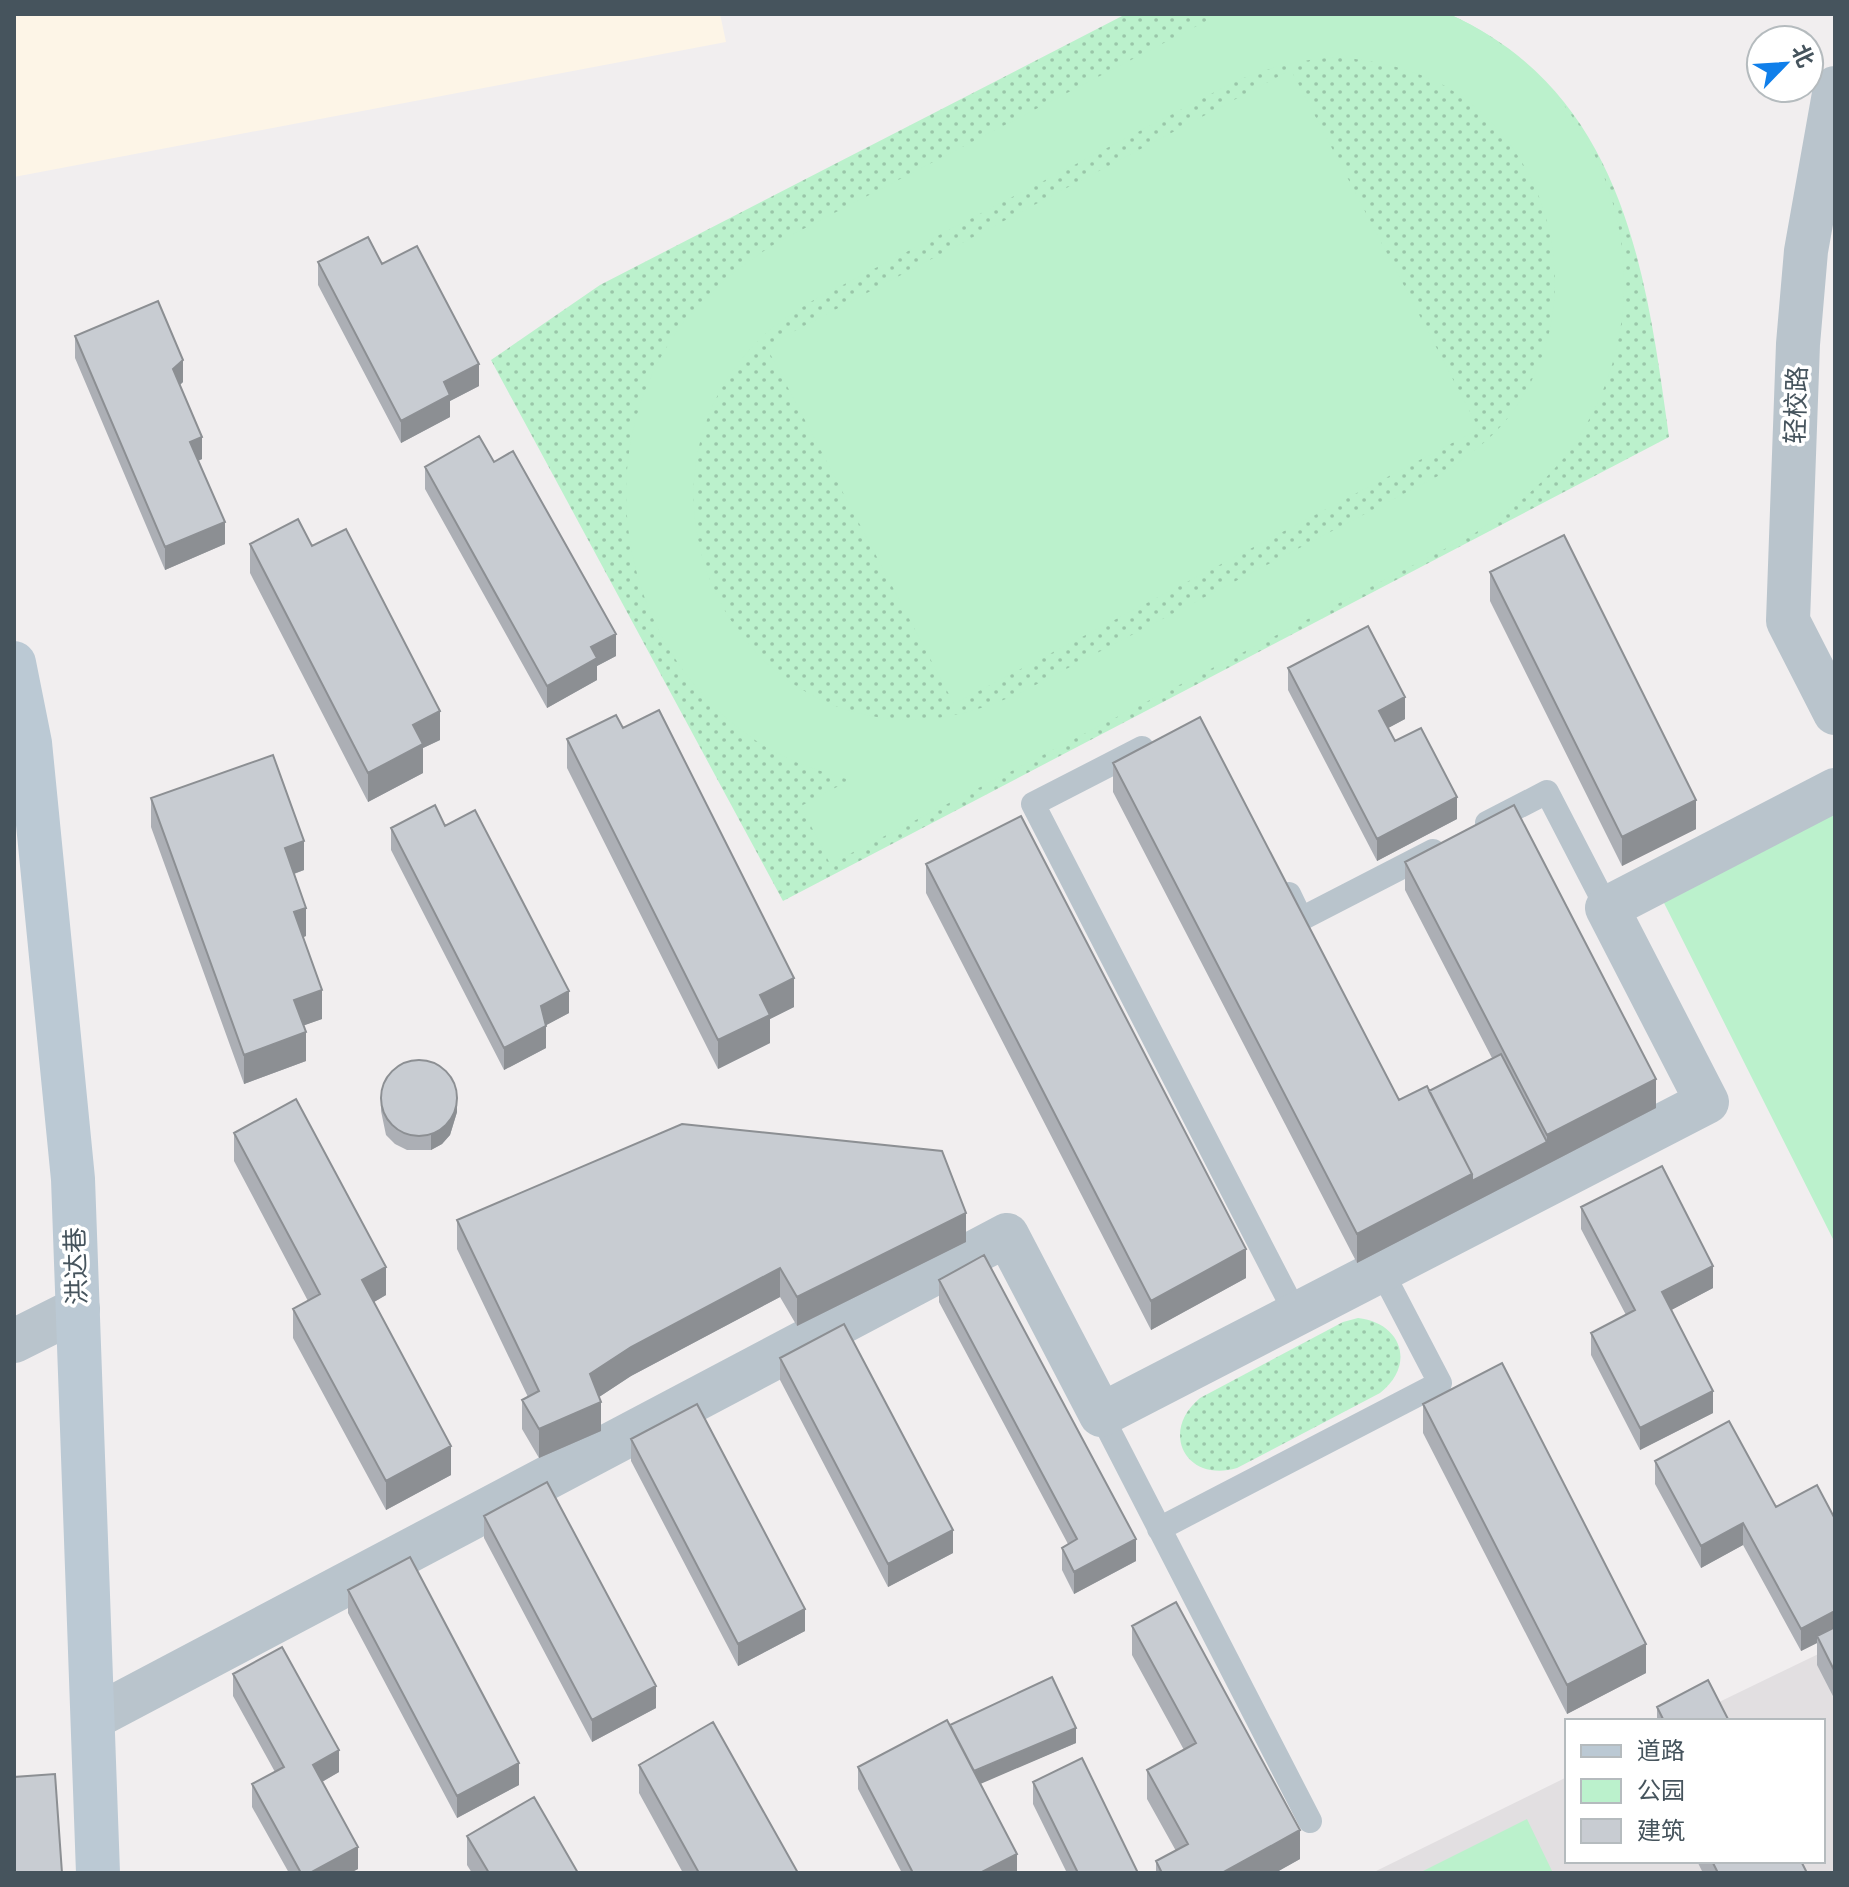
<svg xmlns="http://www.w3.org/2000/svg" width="1849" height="1887" font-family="Raleway,'Noto Sans SC',sans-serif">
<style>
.commercial{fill:#fdf5e7}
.education{fill:#e2dfe1}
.green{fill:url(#green-dots)}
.pitch{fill:#bbf1cc;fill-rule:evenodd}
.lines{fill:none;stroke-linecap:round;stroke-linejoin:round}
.lane{stroke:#b9c4cc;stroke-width:24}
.street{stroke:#b9c4cc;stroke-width:44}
.secondary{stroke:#bbc9d4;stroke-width:44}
.wall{fill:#acafb5}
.shaded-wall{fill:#8c8f93}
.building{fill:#c8ccd2;stroke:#8c8f93;stroke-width:2}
.labels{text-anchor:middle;stroke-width:7;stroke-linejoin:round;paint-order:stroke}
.street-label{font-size:26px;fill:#46545d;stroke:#fff}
</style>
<defs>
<pattern id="green-dots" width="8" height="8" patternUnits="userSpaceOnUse" patternTransform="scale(2)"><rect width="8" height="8" fill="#bbf1cc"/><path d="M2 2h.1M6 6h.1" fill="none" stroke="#9ac6a9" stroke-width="1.8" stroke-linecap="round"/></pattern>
</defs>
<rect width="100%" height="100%" fill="#f1eeef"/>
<path class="commercial" d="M14,14H720L726,42L14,177Z"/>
<path class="education" d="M1835,1646V1873H1372L1567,1777V1861H1823V1721H1680Z"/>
<path class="green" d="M1126,14H1449C1623,92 1646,270 1669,437L783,901L491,360L600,285Z
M1358,1318C1402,1323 1416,1365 1380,1393L1237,1468C1186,1483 1159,1432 1200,1398L1343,1322Z"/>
<path class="pitch" d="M1220,14H1449C1613,87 1677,291 1575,443C1548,482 1511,510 1472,535L830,864L801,806L850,780C823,772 796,764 771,750C628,667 581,471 675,334C702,295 738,267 778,242ZM1340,57C1376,61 1412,68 1445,86C1554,149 1589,299 1518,404C1498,435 1469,456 1438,476L1016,695C982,709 948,720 910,720C719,717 623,482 754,345C770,327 791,314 812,301L1234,82C1269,67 1301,59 1340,57Z
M1291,70L1479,429L954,704L766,346Z
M1832,814L1835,821V1243L1662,899Z
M1527,1819L1553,1873H1419Z"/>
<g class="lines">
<path class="lane" d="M1142,748L1033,804L1296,1314
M1487,823L1547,792L1607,908
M1289,894L1301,919L1433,851
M1101,1415L1310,1821
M1159,1529L1440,1383L1381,1270"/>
<path class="street" d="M1835,88L1806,251L1798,344L1788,621L1835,713
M14,1341L78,1309
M93,1718L1007,1235L1101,1415L1707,1102L1607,908L1835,790"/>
<path class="secondary" d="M14,663L30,743L73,1179L98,1873"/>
</g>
<path class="wall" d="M318,262L382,264L479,386L450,401V417L401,443L318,285Z
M75,336L183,382L180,385L202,459L198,461L225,544L165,570L75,358Z
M494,462L616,656L597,666V680L547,708L425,489V467Z
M250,544L312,546L440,740L423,748V773L368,802L250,573Z
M1490,572L1696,829L1622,866L1490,601Z
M1288,668L1405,719L1388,728L1395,741L1457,819L1377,861L1288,690Z
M623,728L794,1007L770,1019V1043L718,1069L567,768V739Z
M1113,763L1399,1100L1429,1091L1492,1058L1405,890V862L1656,1108L1357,1263L1113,792Z
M151,798L304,870L294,874L306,936L303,937L322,1019L304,1025L306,1061L244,1084L151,827Z
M445,826L569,1013L546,1025V1048L504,1070L391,850V828Z
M926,864L1246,1278L1151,1330L926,893Z
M381,1096L457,1112L450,1135L442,1144L431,1150H407L395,1144L386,1135L381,1111Z
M234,1133L386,1295L374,1302L451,1475L386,1510L293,1338V1309L308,1301L234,1161Z
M1581,1207L1713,1288L1671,1310L1713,1413L1640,1450L1591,1355V1333L1626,1315L1581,1229Z
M457,1220L966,1242L797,1326L780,1297L631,1376L599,1397L601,1431L539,1458L522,1429V1400L528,1397L457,1249Z
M939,1280L1136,1561L1074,1594L1062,1570V1548L1068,1544L939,1302Z
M780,1358L953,1553L888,1587L780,1380Z
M1423,1404L1646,1673L1567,1714L1423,1433Z
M631,1439L805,1631L738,1666L631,1461Z
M1655,1461L1776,1507L1835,1519V1700L1817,1665V1643L1801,1651L1743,1545L1701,1568L1655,1484Z
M484,1516L656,1708L592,1742L484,1538Z
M348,1590L519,1785L457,1818L348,1613Z
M1132,1626L1300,1859L1275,1873H1156V1861L1176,1851L1147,1799V1770L1184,1750L1132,1655Z
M233,1674L339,1772L322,1782L358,1869L350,1873H289L252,1807V1784L275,1772L233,1696Z
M1657,1707L1729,1721H1657Z
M950,1725L1076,1743L980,1783L1017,1873H902L858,1789V1767Z
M639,1765L798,1873H683L639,1793Z
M1033,1782L1138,1873H1067L1033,1804Z
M467,1836L578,1873H472L467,1865Z
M1697,1861H1801L1807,1873H1703Z"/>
<path class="shaded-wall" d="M183,360V382L173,391V369Z
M479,364V386L450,401V417L401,443V421L444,382Z
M202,437V459L190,464V442Z
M225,522V544L165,570V547Z
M616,634V656L597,666V680L547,708V686L591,647Z
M1405,697V719L1379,733V711Z
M440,711V740L423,748V773L368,802V773L413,725Z
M1457,797V819L1377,861V839Z
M1696,800V829L1622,866V837Z
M304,841V870L285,877V848Z
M306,908V936L294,941V912Z
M794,978V1007L770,1019V1043L718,1069V1040L760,995Z
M322,990V1019L294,1029V1000Z
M569,991V1013L541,1028V1006Z
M546,1026V1048L504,1070V1048Z
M306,1032V1061L244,1084V1055Z
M1656,1079V1108L1357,1263V1234L1472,1174L1547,1142V1135Z
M457,1097V1112L450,1135L442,1144L431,1150V1135Z
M966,1213V1242L797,1326V1297Z
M1246,1249V1278L1151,1330V1301Z
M1713,1266V1288L1662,1315V1292Z
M386,1267V1295L362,1309V1280Z
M780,1268V1297L631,1376L590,1403V1374L631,1347Z
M1713,1391V1413L1640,1450V1428Z
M601,1402V1431L539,1458V1429Z
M451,1446V1475L386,1510V1481Z
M1743,1523V1545L1701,1568V1546Z
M953,1530V1553L888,1587V1564Z
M1136,1539V1561L1074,1594V1572Z
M805,1609V1631L738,1666V1644Z
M1835,1611V1633L1817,1636V1643L1801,1651V1629Z
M1646,1644V1673L1567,1714V1685Z
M656,1686V1708L592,1742V1720Z
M1076,1728V1743L971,1788V1773Z
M339,1750V1772L313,1787V1765Z
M519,1763V1785L457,1818V1796Z
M1300,1830V1859L1275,1873H1222Z
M358,1847V1869L350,1873H310Z
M1017,1854V1873H980Z"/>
<path class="building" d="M368,237L382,264L417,246L479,364L444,382L450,395L401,421L318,262Z
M158,301L183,360L173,369L202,437L190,442L225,522L165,547L75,336Z
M479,436L494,462L513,451L616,634L591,647L597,658L547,686L425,467Z
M298,519L312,546L346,529L440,711L413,725L423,744L368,773L250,544Z
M1564,535L1696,800L1622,837L1490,572Z
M1368,626L1405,697L1379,711L1395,741L1421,728L1457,797L1377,839L1288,668Z
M659,710L794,978L760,995L770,1015L718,1040L567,739L616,715L623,728Z
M1200,717L1399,1100L1427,1086L1472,1174L1357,1234L1113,763Z
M273,755L304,841L285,848L306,908L294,912L322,990L294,1000L306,1032L244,1055L151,798Z
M435,805L445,826L475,810L569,991L541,1006L546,1026L504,1048L391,828Z
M1514,805L1656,1079L1547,1135L1405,862Z
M1021,816L1246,1249L1151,1301L926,864Z
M1501,1054L1547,1142L1472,1181V1174L1429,1091Z
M381 1098a38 38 0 1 1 76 0a38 38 0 1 1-76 0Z
M296,1099L386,1267L362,1280L451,1446L386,1481L293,1309L320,1294L234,1133Z
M682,1124L942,1151L966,1213L797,1297L780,1268L631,1347L590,1374L601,1402L539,1429L522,1400L539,1391L457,1220Z
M1662,1166L1713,1266L1662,1292L1713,1391L1640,1428L1591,1333L1635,1310L1581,1207Z
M984,1255L1136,1539L1074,1572L1062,1548L1077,1539L939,1280Z
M844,1324L953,1530L888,1564L780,1358Z
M1502,1363L1646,1644L1567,1685L1423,1404Z
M697,1404L805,1609L738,1644L631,1439Z
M1729,1421L1776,1507L1817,1485L1835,1519V1611L1801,1629L1743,1523L1701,1546L1655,1461Z
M547,1482L656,1686L592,1720L484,1516Z
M410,1557L519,1763L457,1796L348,1590Z
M1176,1602L1300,1830L1222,1873H1162L1156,1861L1188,1844L1147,1770L1196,1743L1132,1626Z
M1835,1627V1672L1817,1636Z
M282,1647L339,1750L313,1765L358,1847L310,1873H301L252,1784L284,1767L233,1674Z
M1052,1677L1076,1728L974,1771L950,1725Z
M1708,1680L1729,1721H1664L1657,1707Z
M947,1720L1017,1854L980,1873H913L858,1767Z
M713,1722L798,1873H699L639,1765Z
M1082,1758L1138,1873H1078L1033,1782Z
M55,1774L62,1873H14V1777Z
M534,1797L578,1873H489L467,1836Z
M1712,1861H1801L1807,1873H1718Z"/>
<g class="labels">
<g class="street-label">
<text transform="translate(1796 405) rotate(-88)" y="9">轻校路</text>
<text transform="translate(76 1266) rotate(-92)" y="9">洪达巷</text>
</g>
</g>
<rect width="1849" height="1887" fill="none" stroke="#46545d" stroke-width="32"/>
<rect x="1565" y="1719" width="260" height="144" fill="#ffffff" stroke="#b5bbbe" stroke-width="2"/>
<rect x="1581" y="1745" width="40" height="12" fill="#bbc9d4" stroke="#b5bbbe" stroke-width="2"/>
<text x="1637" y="1759" font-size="24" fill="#46545d">道路</text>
<rect x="1581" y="1779" width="40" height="24" fill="#bbf1cc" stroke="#b5bbbe" stroke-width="2"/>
<text x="1637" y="1799" font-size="24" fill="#46545d">公园</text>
<rect x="1581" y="1819" width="40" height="24" fill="#c8ccd2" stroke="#b5bbbe" stroke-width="2"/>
<text x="1637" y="1839" font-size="24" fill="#46545d">建筑</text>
<g transform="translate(1785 64) rotate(65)"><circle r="38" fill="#ffffff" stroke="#b5bbbe" stroke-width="2"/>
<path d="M0-6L14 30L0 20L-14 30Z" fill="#107fea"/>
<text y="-12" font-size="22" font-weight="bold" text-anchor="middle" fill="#46545d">北</text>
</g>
</svg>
